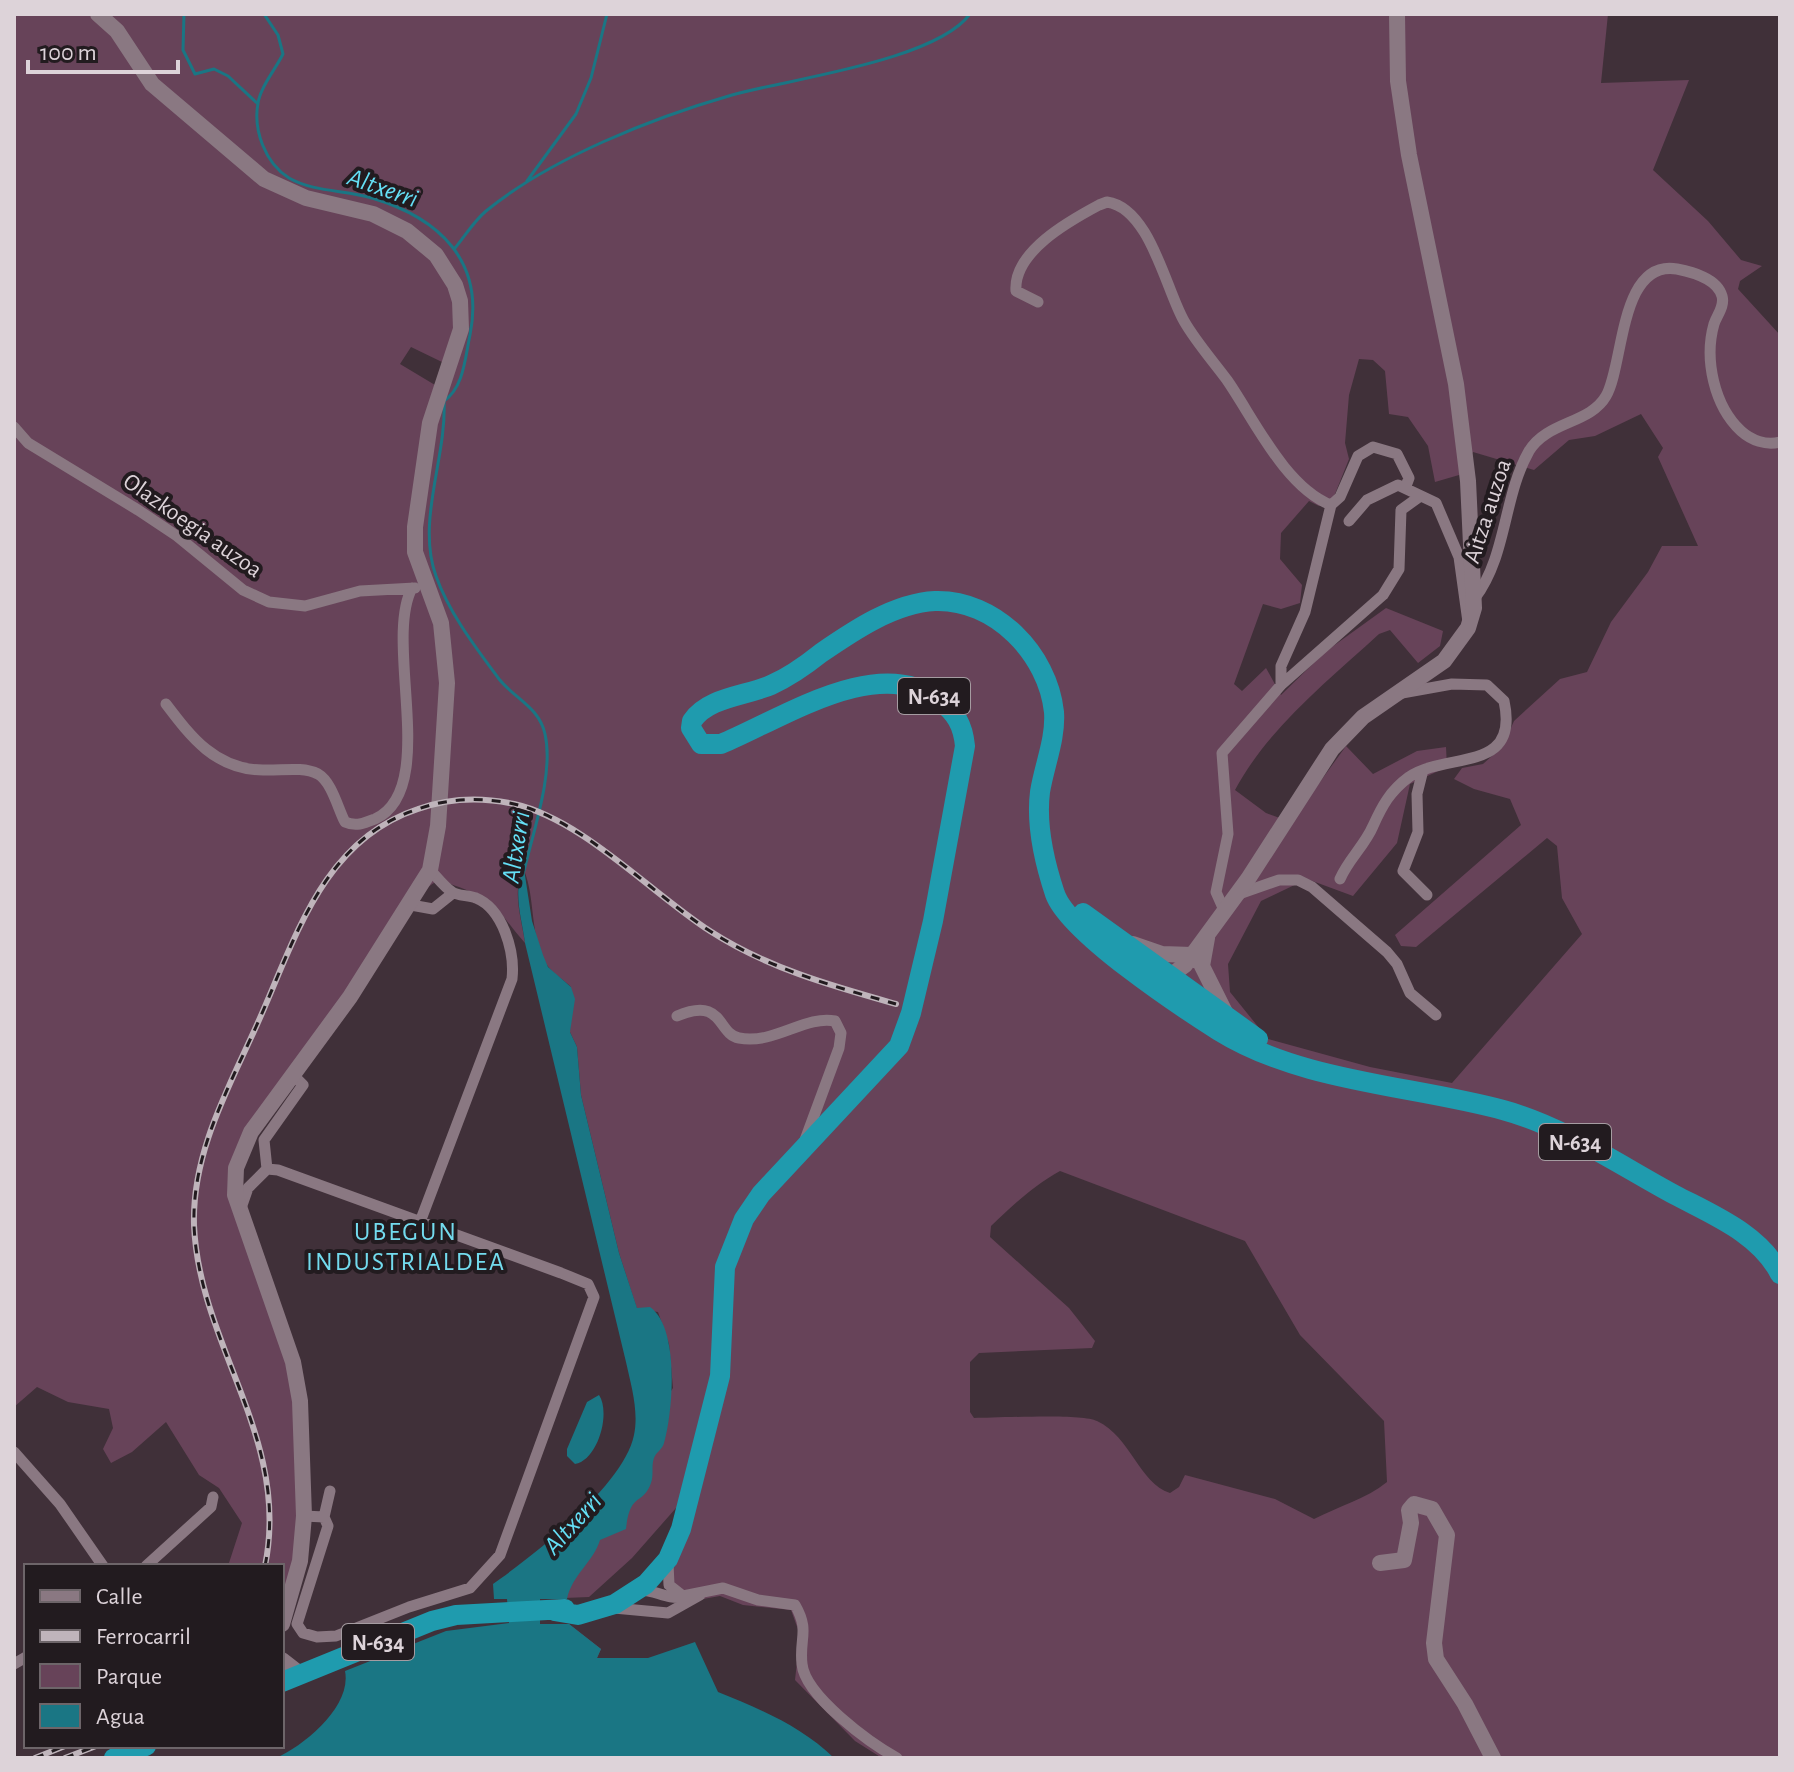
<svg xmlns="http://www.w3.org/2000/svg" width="1794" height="1772" font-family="'Alegreya Sans',sans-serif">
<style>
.green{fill:#674359;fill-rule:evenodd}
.water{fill:#1a7684}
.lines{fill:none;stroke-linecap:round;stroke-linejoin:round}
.stream{stroke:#1a7684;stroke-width:3}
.street{stroke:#8a7882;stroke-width:11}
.secondary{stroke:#8a7882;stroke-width:16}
.highway{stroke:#1f9bae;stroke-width:20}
.rail-casing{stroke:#bfb4bb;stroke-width:6}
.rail{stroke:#221b1f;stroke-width:3;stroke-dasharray:9;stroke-linecap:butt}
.labels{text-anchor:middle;stroke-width:8;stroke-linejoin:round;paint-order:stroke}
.shield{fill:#221b1f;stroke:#a59ca1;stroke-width:2}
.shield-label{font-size:22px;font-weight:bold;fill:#ddd3d9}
.street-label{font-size:24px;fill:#ddd3d9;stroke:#221b1f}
.water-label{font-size:26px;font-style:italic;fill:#65e0f6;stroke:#221b1f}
.neighbourhood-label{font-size:26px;letter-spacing:2px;fill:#73dbee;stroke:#221b1f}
</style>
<rect width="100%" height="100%" fill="#403039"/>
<path class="green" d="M14,14H1608L1601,83L1689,80L1653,170L1708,221L1741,260L1762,266L1740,281L1738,289L1780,335V1758H882L855,1741L795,1680L800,1635L791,1610L743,1605L720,1596L703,1599L680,1591L672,1584L676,1508L632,1558L589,1597L540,1599V1624H569L601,1649L597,1658H648L546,1680L534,1599L673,1388L669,1344L658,1312L637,1309L619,1253L581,1095L577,1047L570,1032L571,987C564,980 552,973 547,965C529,935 536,900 524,870C511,890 522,920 525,943C498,913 500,902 459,887C443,882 440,876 426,889L258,1130L239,1168L241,1191L304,1388L308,1525L282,1617V1566H228L242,1523L219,1488L199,1475L166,1422L132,1452L111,1463L103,1449L113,1428L109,1409L68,1402L37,1387L14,1407ZM411,347L442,362L435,385L400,364ZM1359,359L1373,360L1385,371L1389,414L1408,417L1428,446L1435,482L1459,475L1473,452L1534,470L1569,440L1595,436L1641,414L1663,448L1658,457L1698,546H1662L1648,572L1611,622L1587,672L1560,679L1514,721L1503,746L1483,764L1462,768L1454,779L1474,789L1510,799L1521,825L1395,935L1401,946L1416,947L1547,838L1557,846L1562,898L1582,934L1452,1083L1370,1067L1268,1039L1230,992L1228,964L1261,901L1307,879L1353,896L1397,843L1410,784L1447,767L1446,747L1417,751L1373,774L1346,746L1291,822L1266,813L1235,790C1269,727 1327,682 1379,634L1390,630L1418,663L1440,646L1443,631L1386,608L1325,652L1281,695L1266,668L1242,691L1234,684L1263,604L1281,609L1300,603L1302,585L1280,559L1281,533L1309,501L1319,506L1333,499L1349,459L1345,443L1349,395ZM1060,1171L1245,1241L1300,1335L1384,1421L1387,1482C1366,1499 1339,1506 1314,1519L1275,1499L1185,1475L1179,1487L1170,1493C1139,1483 1131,1437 1097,1421C1081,1413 998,1418 974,1418L970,1412V1362L979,1353L1092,1348L1095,1341L1069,1308L990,1237L991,1226C1013,1205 1033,1186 1060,1171Z"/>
<path class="water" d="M524,869L532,921L543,955L548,967L571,987L575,999L570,1032L577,1047L581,1095L619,1253L637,1308L650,1307C680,1328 673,1412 664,1443C662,1450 656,1452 654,1458C651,1466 654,1475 651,1483C643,1506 630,1491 626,1529L600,1540C594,1561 572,1575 567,1599H540V1624H569L601,1649L597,1658H648L695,1642L718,1692C760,1709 801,1726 834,1758H276C305,1745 352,1706 345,1671L446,1631L509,1623L507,1599H494L493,1584C534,1555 624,1485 634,1435C639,1411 631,1385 626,1362L525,943C522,919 512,891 524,869Z
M599,1395C611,1413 598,1460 575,1464L567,1456V1449L587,1402Z"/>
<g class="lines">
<path class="stream" d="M184,14L183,50L195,74L214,69L228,76L258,104
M264,14L278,35L283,54C275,70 261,86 258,103C253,130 265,163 289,178C313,192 346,190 372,198C439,218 485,261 470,335C465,358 464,387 444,401C447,457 416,521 436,576C449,613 476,648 499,679C515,699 539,707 545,734C554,773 533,832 524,871
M527,181L576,114L591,78L607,14
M455,248C465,236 474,221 486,211C551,158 652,118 732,95C789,79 935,61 970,14"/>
<path class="street" d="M1038,302L1016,291C1013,252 1069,221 1099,205L1107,202C1150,208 1166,290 1184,321C1196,342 1213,361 1227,380C1254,419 1285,487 1331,505
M14,427L28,443L138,510L177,536L243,590L269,602L305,606L360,591L415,588
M1349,521L1367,500L1398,485L1436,503L1459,557L1468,622
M1475,598C1507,556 1503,497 1529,451C1547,421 1590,424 1606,396C1624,366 1619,259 1677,269C1692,272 1717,278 1722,296C1725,306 1717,315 1714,324C1704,359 1714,406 1741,431C1751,440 1766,446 1780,442
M1281,685V666L1305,612L1331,505L1340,497L1358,456L1373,447L1397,454L1409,478L1406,486
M166,704C191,737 216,770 263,770C280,771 302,766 318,774C332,782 338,809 345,822C356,827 365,823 375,819C440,789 383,643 412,588
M1423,770L1417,794L1418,832L1403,871L1427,895
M1340,879C1348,860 1365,845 1373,826C1382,806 1390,791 1409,777C1447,751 1520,774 1504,701L1487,685L1452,684L1402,693
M1236,895L1279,880H1298L1312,887L1387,952L1397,964L1410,993L1436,1015
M411,905L433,909L453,893
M1224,910L1216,892L1228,834L1222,753L1281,685L1383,595L1399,569L1401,510L1419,497
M677,1016C724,996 717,1034 739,1038C774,1045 805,1015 835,1021L841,1033L839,1048L805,1140
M267,1169L264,1140L303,1085L294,1076
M240,1211L248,1188L267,1169L278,1170L561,1273L588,1284L594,1297L500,1555L470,1588L409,1607L336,1636L317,1637L303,1633L297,1624L328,1526L324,1517L304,1516
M420,1222L512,979C515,952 503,909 476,898C468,895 458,896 452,892C444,887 436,876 430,870
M14,1452L60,1504L103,1566
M324,1517L330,1491
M668,1563L669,1585L683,1596L723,1588L758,1600L795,1605C810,1631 799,1638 802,1664C805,1696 870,1743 897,1758
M146,1566L211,1507L213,1497
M638,1590C655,1589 666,1600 683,1597
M614,1608L668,1613L700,1595
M14,1664L26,1657"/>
<path class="secondary" d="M98,14L117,31L152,84L264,179L306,198L373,214L407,231L436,255L455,285L460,301L461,329L430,423L415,527V552L441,623L447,683L438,826L430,870L350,997L251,1132L236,1168L235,1195L293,1362L300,1401L304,1516L300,1561L282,1624
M1207,938L1202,966L1225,1012
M1133,944L1162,954L1192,955L1197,961
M1170,976L1185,965L1248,879L1332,749L1363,717L1444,661L1468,628L1474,608L1468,481L1456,384L1409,155L1398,81L1397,14
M1380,1563L1404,1560L1411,1523L1409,1510L1414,1504L1432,1509L1447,1535L1434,1643L1436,1659L1465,1704L1493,1758
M282,1660L300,1674"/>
<path class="highway" d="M1083,913L1258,1039
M554,1611L578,1615L615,1604L646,1584L668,1559L681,1529L720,1376L725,1267L744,1219L761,1194L899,1046L911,1013L933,921L965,746C963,725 956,713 939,700C878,653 782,719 721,744H701L691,728L692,721C708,697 746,696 771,685C789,677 806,665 821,653C853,631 894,603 935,601C995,599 1048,654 1054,712C1056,739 1044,766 1040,792C1036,824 1045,864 1055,894C1069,933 1181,1007 1219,1031C1301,1082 1410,1085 1503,1110C1563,1126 1621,1166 1675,1195C1713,1215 1760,1234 1780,1274
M282,1682L432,1621L456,1615L565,1609
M114,1758L146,1746"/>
<defs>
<path id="rail" d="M265,1566C291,1438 199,1346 194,1225C192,1154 227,1091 255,1029C294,944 320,841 418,809C449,798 482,797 514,804C582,819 651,893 710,931C767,968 832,986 896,1004
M35,1758L65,1746
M65,1758L96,1746"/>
</defs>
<use href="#rail" class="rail-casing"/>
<use href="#rail" class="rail"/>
</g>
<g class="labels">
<g class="shield">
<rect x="898" y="678" width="72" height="36" rx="6"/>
<rect x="1539" y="1124" width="72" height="36" rx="6"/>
<rect x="342" y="1624" width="72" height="36" rx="6"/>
</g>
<g class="shield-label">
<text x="934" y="704">N-634</text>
<text x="1575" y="1150">N-634</text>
<text x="378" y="1650">N-634</text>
</g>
<g class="street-label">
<text transform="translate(1487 511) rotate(-72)" y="8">Aitza auzoa</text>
<text transform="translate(193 525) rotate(35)" y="8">Olazkoegia auzoa</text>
</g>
<g class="water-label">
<text transform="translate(383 187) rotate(19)" y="9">Altxerri</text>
<text transform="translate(515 847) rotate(-81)" y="9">Altxerri</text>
<text transform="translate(572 1523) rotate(-48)" y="9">Altxerri</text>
</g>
<g class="neighbourhood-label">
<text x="406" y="1240">UBEGUN<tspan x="406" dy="30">INDUSTRIALDEA</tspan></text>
</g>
</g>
<rect width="1794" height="1772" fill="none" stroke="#ddd3d9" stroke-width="32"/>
<rect x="24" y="1564" width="260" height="184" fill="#221b1f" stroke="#6d6569" stroke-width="2"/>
<rect x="40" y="1590" width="40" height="12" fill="#8a7882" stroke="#6d6569" stroke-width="2"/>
<text x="96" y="1604" font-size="24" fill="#ddd3d9">Calle</text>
<rect x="40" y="1630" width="40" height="12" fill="#bfb4bb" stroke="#6d6569" stroke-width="2"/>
<text x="96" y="1644" font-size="24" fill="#ddd3d9">Ferrocarril</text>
<rect x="40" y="1664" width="40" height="24" fill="#674359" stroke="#6d6569" stroke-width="2"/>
<text x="96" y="1684" font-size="24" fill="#ddd3d9">Parque</text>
<rect x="40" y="1704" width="40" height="24" fill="#1a7684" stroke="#6d6569" stroke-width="2"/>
<text x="96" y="1724" font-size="24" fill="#ddd3d9">Agua</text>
<path d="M28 60v12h150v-12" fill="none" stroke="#ddd3d9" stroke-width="4"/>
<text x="40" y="60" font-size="24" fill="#ddd3d9" stroke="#221b1f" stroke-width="6" paint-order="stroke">100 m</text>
</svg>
